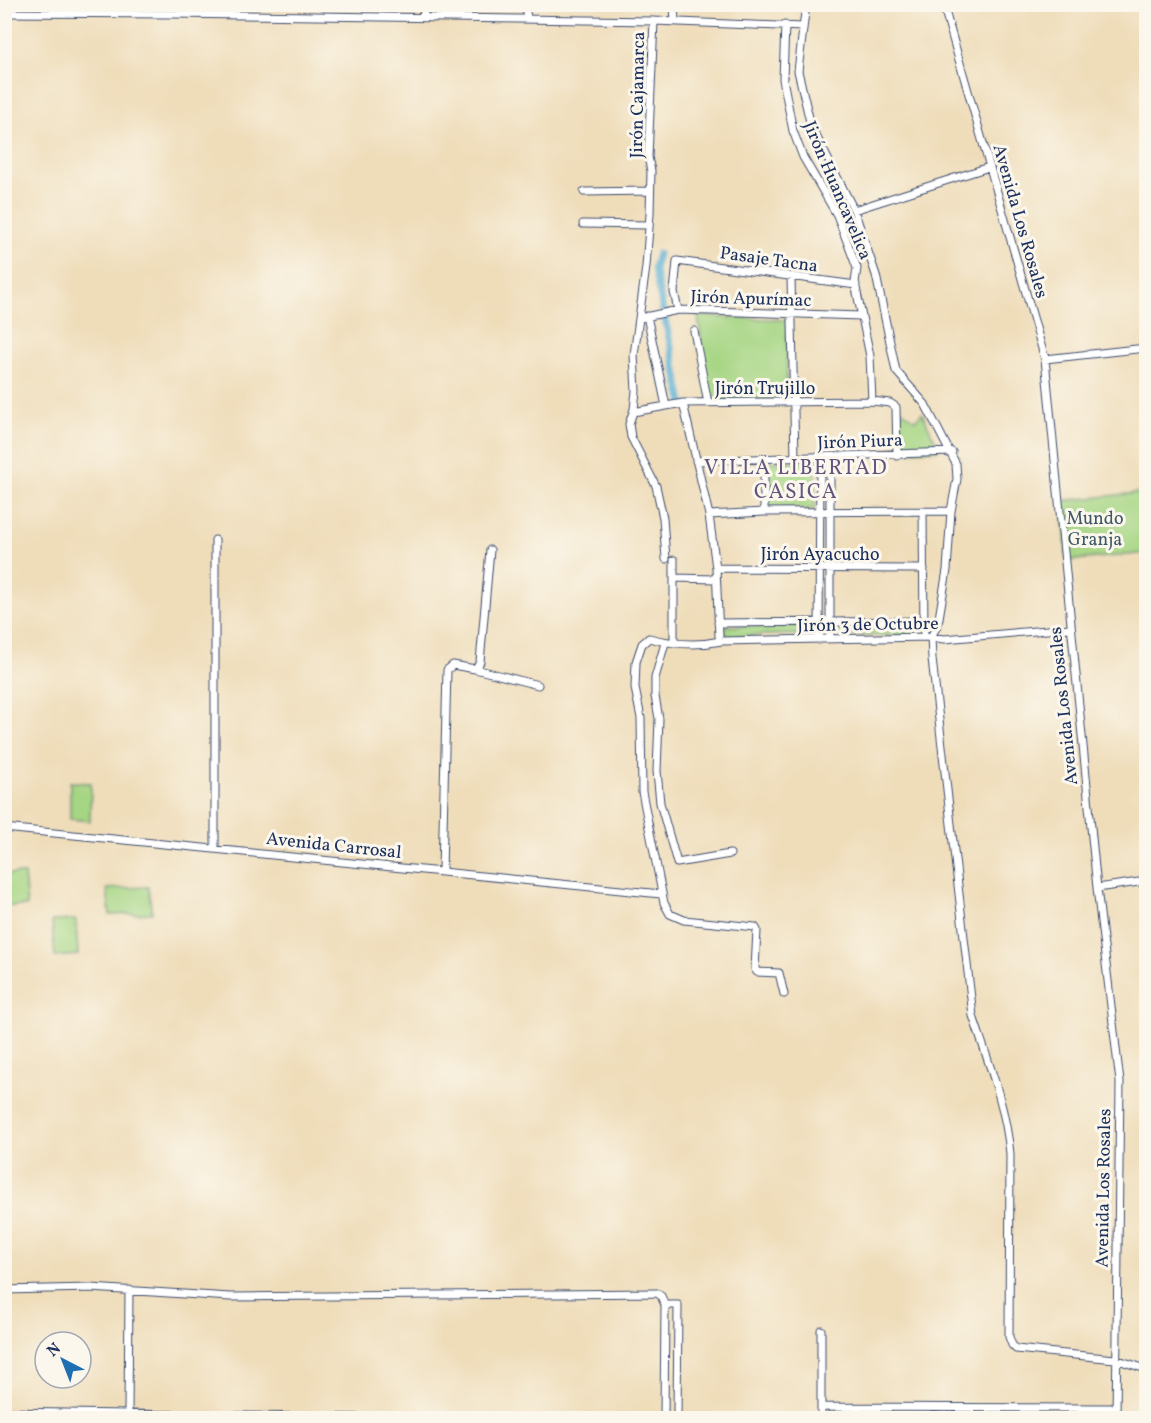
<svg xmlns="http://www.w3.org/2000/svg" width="1151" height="1423" font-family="Vollkorn,serif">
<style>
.green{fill:#a6d583;stroke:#608270;stroke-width:1.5}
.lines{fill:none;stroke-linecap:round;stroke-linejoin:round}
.canal{stroke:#54add1;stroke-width:7}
.minor-casing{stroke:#3b496c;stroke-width:9}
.minor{stroke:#fff;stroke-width:7}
.labels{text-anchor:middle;stroke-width:6;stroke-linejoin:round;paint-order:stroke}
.street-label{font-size:18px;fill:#1b2f5e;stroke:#fbf7ec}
.park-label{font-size:18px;fill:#3e5867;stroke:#fbf7ec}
.quarter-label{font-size:21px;letter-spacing:1.5px;fill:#63557d;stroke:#fbf7ec}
</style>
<rect width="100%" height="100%" fill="#fbf7ec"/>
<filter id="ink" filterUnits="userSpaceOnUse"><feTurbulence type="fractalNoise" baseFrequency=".0167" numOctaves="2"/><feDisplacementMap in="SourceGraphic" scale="12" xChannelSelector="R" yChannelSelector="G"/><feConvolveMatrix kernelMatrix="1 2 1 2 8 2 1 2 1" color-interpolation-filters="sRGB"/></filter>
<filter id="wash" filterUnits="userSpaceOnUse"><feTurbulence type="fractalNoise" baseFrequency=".008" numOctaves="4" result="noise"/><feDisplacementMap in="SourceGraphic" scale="24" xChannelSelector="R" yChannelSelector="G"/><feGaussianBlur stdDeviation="1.35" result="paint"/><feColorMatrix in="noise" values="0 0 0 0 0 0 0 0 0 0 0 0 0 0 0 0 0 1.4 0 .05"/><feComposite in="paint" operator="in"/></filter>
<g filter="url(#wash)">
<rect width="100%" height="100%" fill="#efddba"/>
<path class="green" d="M698,316L787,320V399H709Z
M900,409L915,420L922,413L938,447V450L901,451Z
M766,462H815V509L767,510Z
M1146,492V553L1067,561L1062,501Z
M915,625L918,631L916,635L846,636L840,635L836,630L840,626Z
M726,626H811L816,628L815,634L727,636L723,631Z
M70,782L91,783L90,821L70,819Z
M4,874H24L27,906H5Z
M148,887L152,913L110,915L107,889Z
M76,920L78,955L55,957L52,921Z"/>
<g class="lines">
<path class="canal" d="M658,254L654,268L683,403"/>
</g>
</g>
<g filter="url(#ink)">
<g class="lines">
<defs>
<path id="minor" d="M423,4L424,18
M525,4L527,19
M674,4L675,22
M806,4L798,71L811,126L854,210L876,275L896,371L925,404L956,464L957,479L951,511L947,570L938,624L931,637L932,659L973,1016C988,1061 1006,1107 1010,1154L1009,1337L1012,1345L1016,1349L1115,1359L1146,1369
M943,4L1045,359L1097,888L1120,1082L1116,1418
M4,13L173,14L654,21L803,27
M654,21L648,157L651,171L650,214L646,267L634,355L636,391L634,409L629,424L631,437L656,486L663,518L666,559
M785,25L783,79L793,131L803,157L837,215L857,268L855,283L870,356L872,401
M584,192L650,191
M854,210L989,167
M583,224L649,225
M791,277L795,458
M678,310L674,292L677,261L856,285
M647,316L666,406
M640,318L678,310L861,316
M694,331L708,403
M1045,359L1146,348
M683,403L709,515L716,568L719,636
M633,412L683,403L872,401L890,403L896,407L897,456
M764,459V512
M696,461L952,452
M923,511L924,637
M709,515L764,512L951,511
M215,540V849
M716,568L924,569
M674,578L716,579
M718,623L924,621
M830,639V457
M819,640L820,457
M665,643L655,678V696L659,719L657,771L660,803L677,863L730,854
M674,643V560
M475,669L538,685
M4,828L661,894
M442,871L447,670L453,665L475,669L480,662L490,550
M1097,888L1146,881
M784,994L779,973L757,972L755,969L757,930L755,927L684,920L670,914L664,903L642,792L641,718L635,688L636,662L642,644L649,638C672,644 698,646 721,641L931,637L944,639L1070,628
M4,1290L91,1288L230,1297L657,1293L661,1296L665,1305L664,1418
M665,1305H678L677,1418
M821,1407L1116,1408
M4,1412L376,1418
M128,1414L129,1290
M821,1418V1330"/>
</defs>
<use href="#minor" class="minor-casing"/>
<use href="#minor" class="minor"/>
</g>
</g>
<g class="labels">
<g class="street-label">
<text transform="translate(637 95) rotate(-89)" y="6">Jirón Cajamarca</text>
<text transform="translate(838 190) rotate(67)" y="6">Jirón Huancavelica</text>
<text transform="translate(1021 221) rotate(74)" y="6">Avenida Los Rosales</text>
<text transform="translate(769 259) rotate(8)" y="6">Pasaje Tacna</text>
<text transform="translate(751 298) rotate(2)" y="6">Jirón Apurímac</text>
<text x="765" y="394">Jirón Trujillo</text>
<text transform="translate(860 441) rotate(-2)" y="6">Jirón Piura</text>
<text x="820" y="560">Jirón Ayacucho</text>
<text transform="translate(868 624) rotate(-1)" y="6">Jirón 3 de Octubre</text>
<text transform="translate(1063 706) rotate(-96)" y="6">Avenida Los Rosales</text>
<text transform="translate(334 845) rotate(6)" y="6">Avenida Carrosal</text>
<text transform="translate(1103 1188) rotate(-89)" y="6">Avenida Los Rosales</text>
</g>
<g class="park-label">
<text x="1095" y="524">Mundo<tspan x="1095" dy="21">Granja</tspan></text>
</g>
<g class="quarter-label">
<text x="796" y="474">VILLA LIBERTAD<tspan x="796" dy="24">CASICA</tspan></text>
</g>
</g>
<rect width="1151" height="1423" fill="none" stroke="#fbf7ec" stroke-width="24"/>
<g transform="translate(63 1360) rotate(318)"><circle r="28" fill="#fbf7ec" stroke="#a1a7b3" stroke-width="1.5"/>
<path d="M0-4.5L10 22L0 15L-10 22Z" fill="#1f6fb2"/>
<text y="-9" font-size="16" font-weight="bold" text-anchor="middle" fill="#1b2f5e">N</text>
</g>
</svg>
